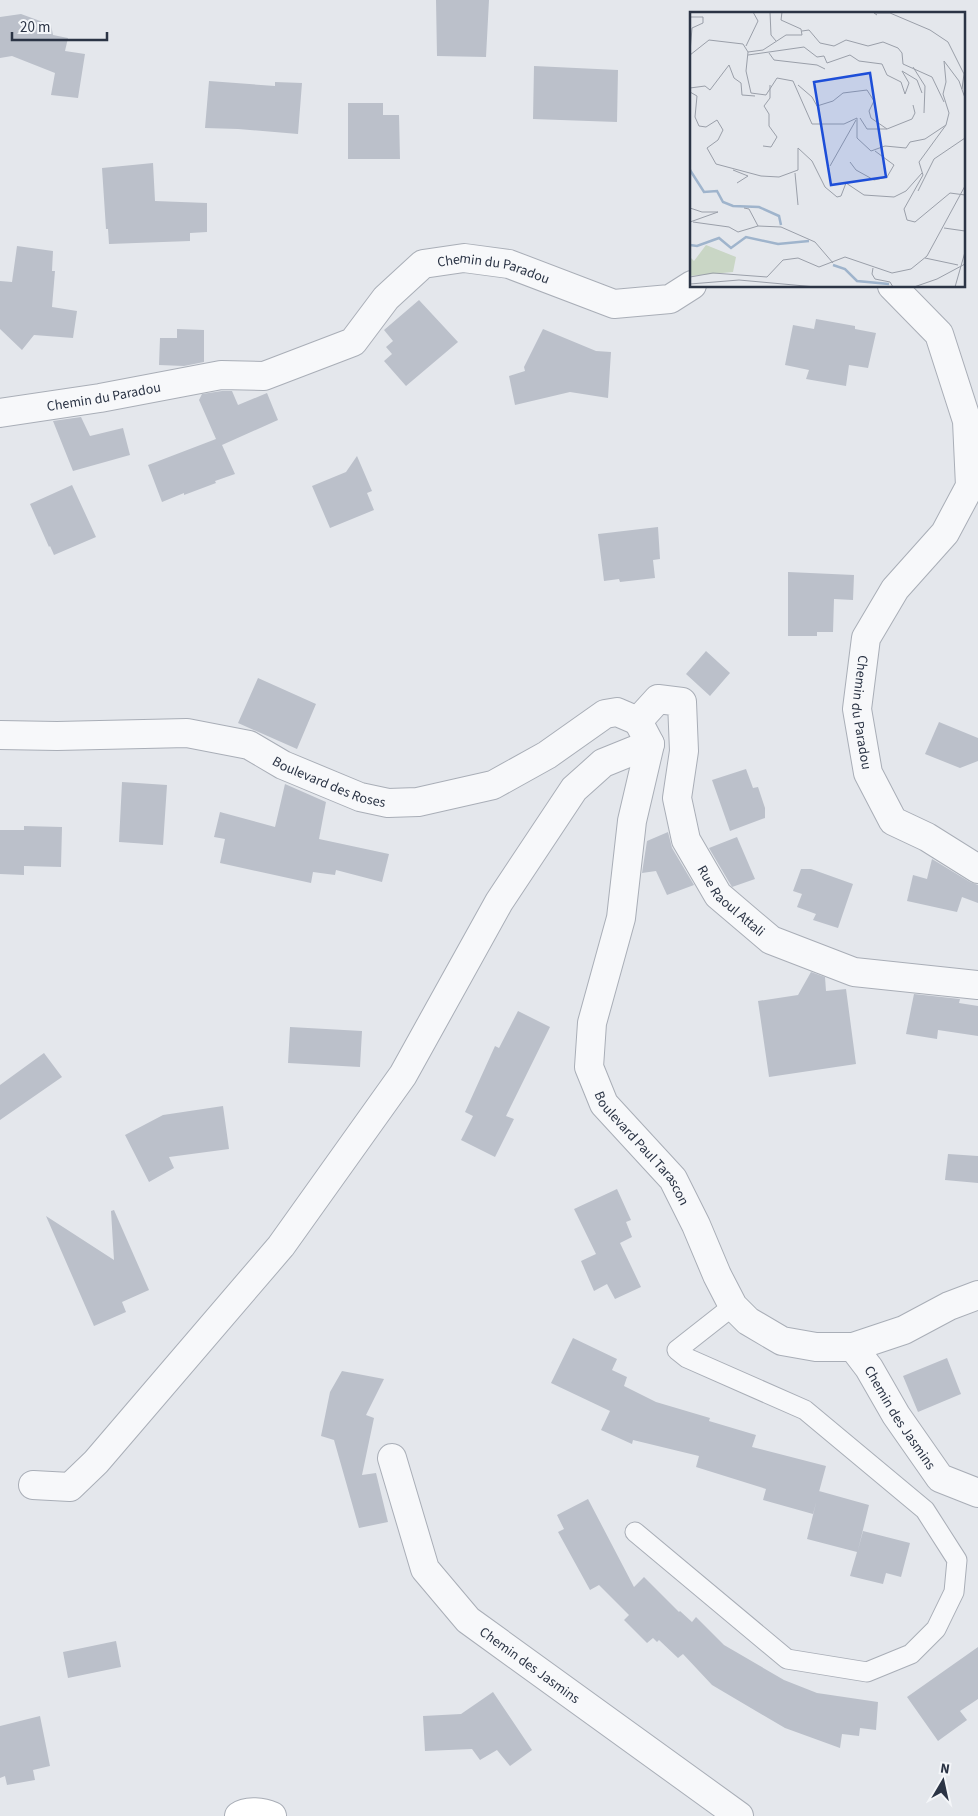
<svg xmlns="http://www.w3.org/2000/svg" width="978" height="1816" font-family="'Source Sans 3',sans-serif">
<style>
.building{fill:#bbc0ca}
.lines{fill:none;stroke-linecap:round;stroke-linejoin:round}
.lane-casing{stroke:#a9aeb7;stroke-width:21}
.street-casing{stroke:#a9aeb7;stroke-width:30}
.secondary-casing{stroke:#a9aeb7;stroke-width:30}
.lane{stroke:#f7f8fa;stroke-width:19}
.street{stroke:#f7f8fa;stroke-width:28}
.secondary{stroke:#fff;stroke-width:28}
.labels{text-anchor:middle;stroke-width:4.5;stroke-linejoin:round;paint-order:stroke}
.street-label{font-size:14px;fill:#2b3445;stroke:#f4f6f9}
.inset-river{fill:none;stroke:#9fb4cc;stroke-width:2.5}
.inset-road{fill:none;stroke:#9a9fa9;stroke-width:1}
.view{fill:#1d4ed8;fill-opacity:0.15;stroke:#1d4ed8;stroke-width:2.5}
.inset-edge{fill:none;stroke:#2b3445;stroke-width:2.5}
</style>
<rect width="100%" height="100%" fill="#e4e7ec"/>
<path class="building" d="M436,0H489L486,57L437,56Z
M21,14L51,25L53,35L68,38L65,51L85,54L78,98L51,95L55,73L12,56L0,58V17Z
M534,66L618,70L617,122L533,119Z
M209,81L275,86V82L302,83L298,134L238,129L205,128Z
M348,103H383V115H399L400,159H348Z
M153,163L155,201L207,203V232L190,233V241L109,244L108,229H106L102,168Z
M17,246L53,251L52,271H55L52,307L77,311L73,338L34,335L22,350L0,329V281L12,282Z
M419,300L458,342L406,386L384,361L392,354L386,347L393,341L384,330Z
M816,319L855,326V329L876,333L868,368L849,365L846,386L806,379L809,370L785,365L793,325L814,329Z
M177,329L204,330V362L184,366L159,365L160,338H177Z
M543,329L596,351L611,352L608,398L570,392L515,405L509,376L525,371L524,367Z
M222,391H232L238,405L267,393L278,420L222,445L235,474L215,481L216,483L184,495V493L162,502L148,465L216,439L199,400L202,394Z
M81,417L90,436L123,428L130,455L73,471L53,421Z
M357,456L372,491L367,493L374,510L330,528L312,486L346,472Z
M72,485L96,537L54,555L50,546L49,547L30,504Z
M658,527L660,559L653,560L655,578L620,582L619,579L604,581L598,534Z
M788,572L854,575L853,600L834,599L833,632H817V636H788Z
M706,651L730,673L710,696L686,674Z
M258,678L316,704L297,749L238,723Z
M939,722L978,738V761L960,768L925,754Z
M746,769L753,788L758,787L765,808V818L730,831L712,780Z
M122,782L167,785L163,845L119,842Z
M285,784L326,802L319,839L389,854L382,882L336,870L335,875L313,872L311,883L220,863L225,839L214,837L220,812L275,827Z
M24,826L62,827L61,867L24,866V875L0,874V830H24Z
M668,832L672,848L694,885L667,895L656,871L642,873L647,841Z
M737,837L755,879L732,887L709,848Z
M932,859L970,882L978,885V903L962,897L957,912L907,901L913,875L927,879Z
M801,869H811L853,884L838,928L813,920L816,914L797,907L802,894L793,891Z
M811,972L825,977L826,991L846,989L856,1064L769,1077L758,1001L798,995Z
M914,994L960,999L959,1003L978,1006V1036L938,1030L937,1039L906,1034Z
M518,1011L550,1027L506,1116L514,1119L495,1157L461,1140L473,1116L465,1112L495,1046L499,1048Z
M290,1027L362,1031L360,1067L288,1063Z
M44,1053L62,1077L0,1120V1085Z
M223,1106L229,1149L169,1157L174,1168L149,1182L125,1135L163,1115Z
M948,1154L978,1156V1183L945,1180Z
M617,1189L631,1220L626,1222L632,1237L620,1243L641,1287L615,1299L607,1284L594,1291L581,1261L596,1254L574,1209Z
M114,1210L149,1290L122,1302L126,1312L94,1326L46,1216L114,1260L111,1211Z
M573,1338L617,1359L612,1370L627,1377L624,1386L656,1402L710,1418L709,1421L756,1435L752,1447L826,1466L813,1514L763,1500L766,1489L696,1467L699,1456L633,1440L632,1444L601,1430L610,1411L551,1383Z
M947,1358L961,1394L918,1412L903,1376Z
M342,1371L384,1379L366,1415L374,1418L362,1475L376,1473L388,1522L359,1528L334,1440L321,1436L330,1392Z
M819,1491L869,1505L858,1550L863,1531L910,1543L901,1577L886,1573L883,1584L850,1576L857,1552L807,1539Z
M588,1499L634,1587L644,1577L679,1612L680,1611L692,1622L696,1617L724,1645L784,1680L817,1693L878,1702L876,1730L860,1728L859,1736L842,1734L840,1748L785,1728L712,1685L683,1654L678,1658L659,1640L657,1642L653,1638L647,1643L624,1620L629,1615L599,1585L590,1590L558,1532L564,1529L557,1515Z
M116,1641L121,1667L68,1678L63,1652Z
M978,1647V1699L960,1711L967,1720L938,1741L907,1697Z
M493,1692L532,1750L510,1766L497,1750L480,1760L472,1749L425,1751L423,1716L461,1714Z
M40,1716L50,1766L33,1770L35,1780L7,1785L5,1776L0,1778V1726Z"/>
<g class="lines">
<defs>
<path id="lane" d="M635,1532L787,1659L867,1672L911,1654L936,1629L954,1592L957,1560L925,1510L805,1410L687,1358L677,1350L733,1306"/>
<g id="street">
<path id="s1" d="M892,286L939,334L967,421L970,486L945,533L895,589L866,638L857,709L868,773L893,821L927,837L978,869"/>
<path id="s2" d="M0,413L100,398L221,375L264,376L353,342L386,298L423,264L464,258L509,264L614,304L670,299L692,285"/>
<path id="s3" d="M638,721L650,744L632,821L621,918L592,1023L589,1067L604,1104L673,1179L696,1225L717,1275L733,1306L748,1321L782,1341L816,1347H853L904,1330L949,1306L978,1295"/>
<path id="s4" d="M638,721L658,699L682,702L684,751L677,798L686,840L718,895L771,940L854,972L978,985"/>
<path id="s5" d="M0,735L57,736L187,733L249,745L283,765L360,797L388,803L418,802L493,785L547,755L605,714L617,712L638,721"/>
<path id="s6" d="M853,1347L869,1368L896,1415L940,1478L978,1493"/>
<path id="s7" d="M392,1458L425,1569L468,1620L739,1816"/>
<path d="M33,1485L70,1487L96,1462L281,1246L403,1075L499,902L574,789L603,763L650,744"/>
</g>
<path id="secondary" d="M239,1816C247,1810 263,1812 272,1816"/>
</defs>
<use href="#lane" class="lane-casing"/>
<use href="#street" class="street-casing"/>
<use href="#secondary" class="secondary-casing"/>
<use href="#lane" class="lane"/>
<use href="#street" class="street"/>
<use href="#secondary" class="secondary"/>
</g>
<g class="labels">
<g class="street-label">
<text dy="5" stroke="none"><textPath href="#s2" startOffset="540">Chemin du Paradou</textPath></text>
<text dy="5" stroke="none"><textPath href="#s2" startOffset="105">Chemin du Paradou</textPath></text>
<text dy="5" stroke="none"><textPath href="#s1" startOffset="484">Chemin du Paradou</textPath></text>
<text dy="5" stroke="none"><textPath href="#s5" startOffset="339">Boulevard des Roses</textPath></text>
<text dy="5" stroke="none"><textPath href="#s4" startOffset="270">Rue Raoul Attali</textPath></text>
<text dy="5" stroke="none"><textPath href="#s3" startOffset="454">Boulevard Paul Tarascon</textPath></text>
<text dy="5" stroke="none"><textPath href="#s6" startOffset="85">Chemin des Jasmins</textPath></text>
<text dy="5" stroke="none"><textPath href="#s7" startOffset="259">Chemin des Jasmins</textPath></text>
</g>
</g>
<g transform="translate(690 12)">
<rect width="275" height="275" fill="#e4e7ec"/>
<path d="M16,233L46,245L43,260L0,264V245L4,249Z" fill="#c9d6c5"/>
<path class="inset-river" d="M0,158L14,180L27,179L33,190L43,194L69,195L89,204L91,213M0,233L7,234L29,226L41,236L56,225L88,232L119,229M143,253L155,257L167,269L199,272"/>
<path class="inset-road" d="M80,0L81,23L86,29M187,3L184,1H200L240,18L258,30L274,62L272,77M0,5H13V11L2,16L0,40M112,19L119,18L130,31L144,34L156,28L178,34L193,30L208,36L212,41L213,52L242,65L254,90M56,34L68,9L63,0M58,40L56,59L61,81L76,83L87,66L103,69L122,112H154L167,106M58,40L73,38L96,23H112L111,17L91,8L92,0M79,41L84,48L127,53L135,57M0,43L19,28L53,32L58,40M58,43L114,35L127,45L134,44L137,51L160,43L169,49L192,52L197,63L211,70L215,82M223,55L235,74L234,101M108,73L122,85L127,94L143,89L153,81L177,78L184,89L179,99L181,106L197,117M0,76L15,74L20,78L39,53L44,66L51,71L52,83L65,84M0,80L7,84L5,105L9,114L16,115L27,108L33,118L28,128L17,136L26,152L71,164L89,165L108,158V136L122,149L135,175L147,185L151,184L156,171L174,183L204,185L216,179L232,161M215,82L219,71L212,59L227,68L232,81M167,106V126L181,139L195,134L216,136L220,130L235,127L256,113L229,150L233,163L214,197L217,208L225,210L260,181L275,183M170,106L177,117H197L222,107L225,101L223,93M256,113L259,101L253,82L256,70L254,49L269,69L275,86M73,134L81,135L87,125L79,114V102L74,94L80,86V73M160,150L166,158L184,168L197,165L204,153L185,139M140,154L166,108M43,158L58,164L47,171M105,161L108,193M228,179L244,147L275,126M0,196L12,200H28L0,210M54,196L59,197L68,214M3,210L39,215L48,220L68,214L91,215L125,230L143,251M254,216L275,219M235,246L268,253M183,256L182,262L185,267L200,270L203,275M0,265L23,261L77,265L93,248L108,246L129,255L155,245L202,261L221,257L237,244L275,174M0,272L49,268L126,275M224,275L247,267L275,252M265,275L275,240"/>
<path class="view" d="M180,61L196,165L141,173L124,70Z"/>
<rect width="275" height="275" class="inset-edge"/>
</g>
<g transform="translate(943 1781) rotate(9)" stroke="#f4f6f9" stroke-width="4" paint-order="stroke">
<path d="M0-4L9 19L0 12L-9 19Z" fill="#2b3445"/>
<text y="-8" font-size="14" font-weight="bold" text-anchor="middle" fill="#2b3445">N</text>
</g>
<path d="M12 32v8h95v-8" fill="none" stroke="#2b3445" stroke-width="2.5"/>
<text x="20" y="32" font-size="15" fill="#2b3445" stroke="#f4f6f9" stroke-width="4" paint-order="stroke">20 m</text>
</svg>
